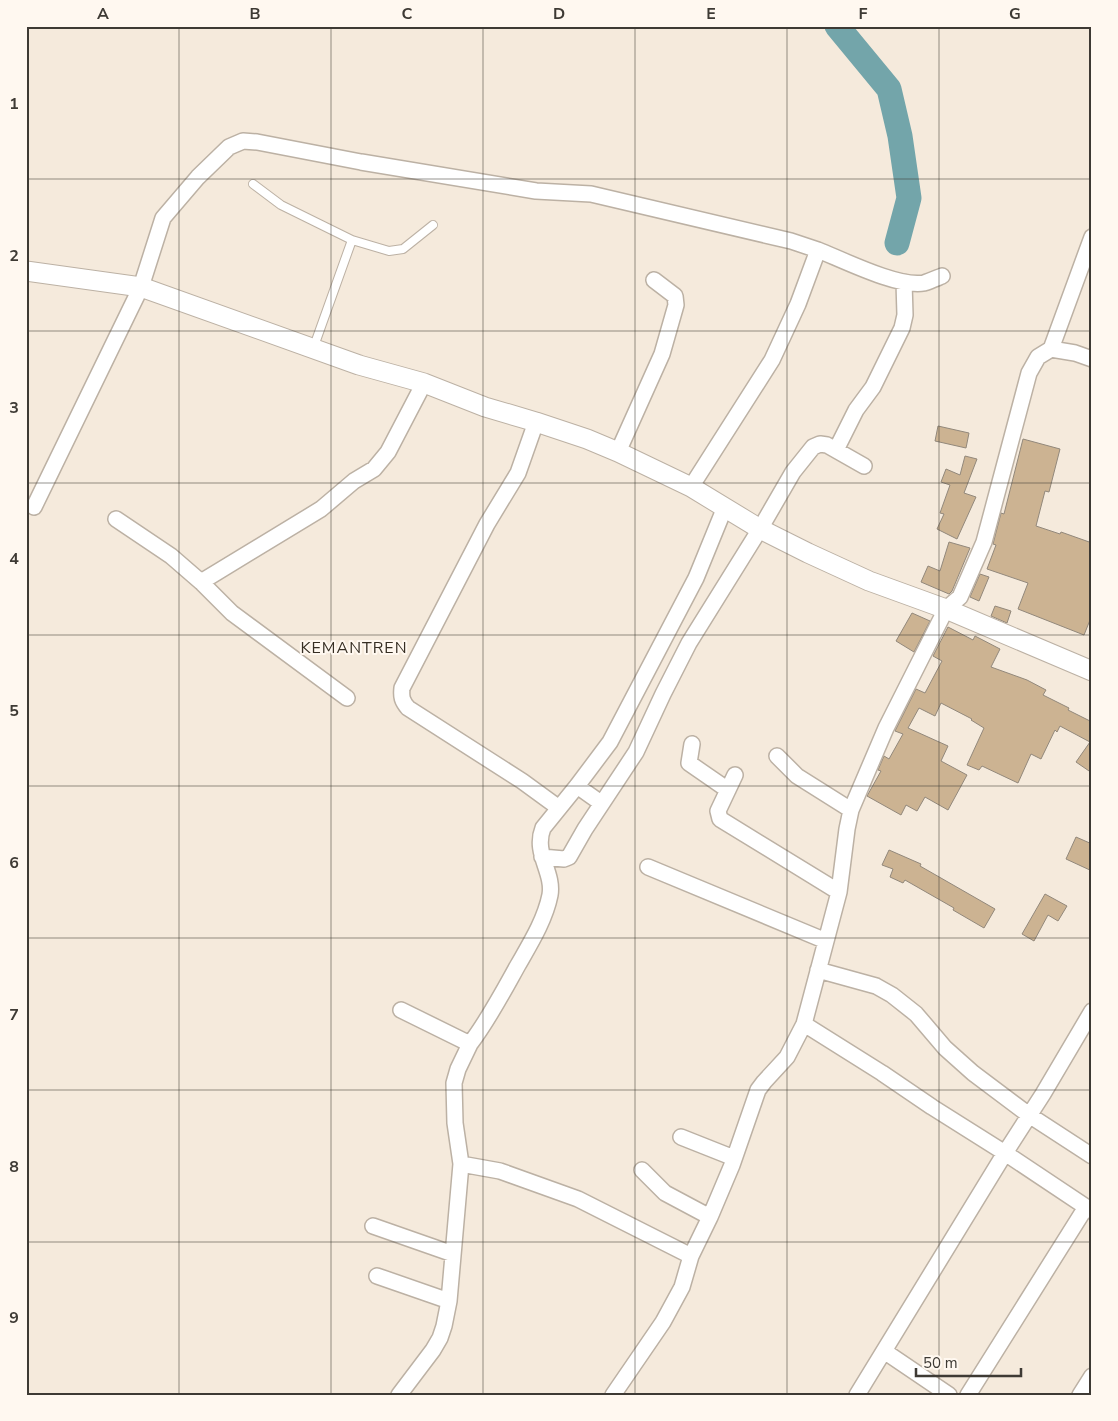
<svg xmlns="http://www.w3.org/2000/svg" width="1118" height="1421" font-family="'Nunito Sans',sans-serif">
<style>
.lines{fill:none;stroke-linecap:round;stroke-linejoin:round}
.river{stroke:#73a5aa;stroke-width:25}
.building{fill:#ccb392;stroke:#92887b}
.service-casing{stroke:#bcb1a4;stroke-width:10}
.minor-casing{stroke:#bcb1a4;stroke-width:18}
.tertiary-casing{stroke:#bcb1a4;stroke-width:21}
.service{stroke:#fff;stroke-width:8}
.minor{stroke:#fff;stroke-width:15}
.tertiary{stroke:#fff;stroke-width:19}
.grid{fill:none;stroke:#3e3a34;stroke-width:1;stroke-opacity:0.55}
.labels{text-anchor:middle;stroke-width:4;stroke-linejoin:round;paint-order:stroke}
.quarter-label{font-size:16px;letter-spacing:1px;fill:#362e23;stroke:#fff8f0}
.neatline{fill:none;stroke:#3e3a34;stroke-width:2}
.grid-label{font-size:16px;text-anchor:middle;font-weight:bold;fill:#3e3a34}
</style>
<rect width="100%" height="100%" fill="#f5eadc"/>
<g class="lines">
<path class="river" d="M837,26L889,89L900,136L909,198L897,243"/>
</g>
<path class="building" d="M938,426L969,433L966,448L935,441Z
M1023,439L1060,449L1049,492L1045,491L1036,526L1060,534L1061,532L1092,543V615L1084,635L1018,609L1028,583L987,569L996,545L993,544L1001,513L1004,514Z
M965,456L977,459L964,493L976,497L957,539L937,529L944,514L940,513L950,485L941,482L946,469L960,475Z
M949,542L970,548L952,591L949,594L921,582L928,566L940,571Z
M980,574L989,577L979,601L970,597Z
M995,606L1011,611L1007,623L991,616Z
M912,613L930,621L914,652L896,641Z
M948,627L973,640L975,636L1000,649L991,667L1027,680L1046,690L1043,695L1069,708L1068,710L1092,722V773L1076,762L1090,742L1060,726L1057,732L1055,730L1041,759L1031,754L1018,783L982,766L979,770L967,765L984,728L971,720L972,719L941,703L935,716L919,708L908,728L948,746L941,761L967,775L948,810L925,797L917,811L906,805L901,815L867,796L881,771L878,770L884,756L889,759L903,734L895,731L916,689L925,693L942,661L933,656Z
M1076,837L1092,844V871L1066,859Z
M889,850L921,864L920,866L995,909L984,928L953,910L954,908L905,880L903,883L890,877L893,869L882,865Z
M1045,894L1067,906L1058,921L1048,915L1034,941L1022,934Z"/>
<g class="lines">
<defs>
<path id="service" d="M253,184L281,205L352,240L389,251L403,249L433,225
M313,349L352,240"/>
<path id="minor" d="M818,250C843,260 899,288 924,283C930,281 937,278 942,276
M1051,349L1092,237
M536,422L518,473L487,524L402,688C401,697 402,701 408,708L522,781L559,808
M836,450L856,410L873,387L902,328L905,315L904,282
M618,452L662,354L676,305L675,296L654,280
M34,507L141,287L163,218L198,177L229,147L243,141L257,142L361,162L536,191L591,194L791,241L818,250L798,304L772,360L691,487
M116,519L171,556L201,582L232,613L347,698
M201,582L321,509L354,481L374,469L388,452L424,383
M692,744L689,763L728,790
M777,756L797,776L851,810
M735,775L718,811L720,819L839,892
M577,786L601,803
M542,857L564,859L569,857L585,829L636,752L663,694L689,643L760,529L793,472L813,447L820,444L827,445L864,466
M648,867L826,941
M818,970L876,986L892,995L916,1014L945,1048L973,1073L1029,1115L1092,1156
M401,1010L470,1044C489,1019 503,992 518,965C530,944 545,920 550,895C554,872 533,853 543,828L577,786L610,742L696,578L725,507
M804,1024L882,1073L932,1107L1005,1153L1092,1211
M681,1137L734,1158
M461,1164L500,1171L578,1199L691,1256
M642,1170L665,1193L710,1217
M373,1226L453,1254
M377,1276L449,1301
M884,1351L949,1395
M399,1395L433,1350L440,1338L444,1326L449,1301L461,1164L455,1123L454,1083L458,1069L470,1044
M613,1395L663,1322L682,1287L691,1256L710,1217L732,1165L758,1090L764,1082L787,1057L804,1024L839,892L847,829L851,810L886,728L946,609L960,597L984,542L1029,373L1038,357L1051,349L1075,353L1092,359
M857,1395L1005,1153L1043,1094L1092,1011
M968,1395L1086,1207
M1080,1395L1092,1376"/>
<path id="tertiary" d="M26,271L141,287L359,365L424,383L485,407L536,422L587,439L618,452L691,487L760,529L808,553L869,581L946,609L1092,671"/>
</defs>
<use href="#service" class="service-casing"/>
<use href="#minor" class="minor-casing"/>
<use href="#tertiary" class="tertiary-casing"/>
<use href="#service" class="service"/>
<use href="#minor" class="minor"/>
<use href="#tertiary" class="tertiary"/>
</g>
<path class="grid" d="M179,26V1395M331,26V1395M483,26V1395M635,26V1395M787,26V1395M939,26V1395M26,179H1092M26,331H1092M26,483H1092M26,635H1092M26,786H1092M26,938H1092M26,1090H1092M26,1242H1092"/>
<g class="labels">
<g class="quarter-label">
<text x="354" y="653">KEMANTREN</text>
</g>
</g>
<rect width="1118" height="1421" fill="none" stroke="#fff8f0" stroke-width="55"/>
<path d="M916 1368v8h105v-8" fill="none" stroke="#3e3a34" stroke-width="2.5"/>
<text x="923" y="1368" font-size="15" fill="#3e3a34" stroke="#fff8f0" stroke-width="4" paint-order="stroke">50 m</text>
<rect x="28" y="28" width="1062" height="1366" class="neatline"/>
<g class="grid-label">
<text x="103" y="19">A</text>
<text x="255" y="19">B</text>
<text x="407" y="19">C</text>
<text x="559" y="19">D</text>
<text x="711" y="19">E</text>
<text x="863" y="19">F</text>
<text x="1015" y="19">G</text>
<text x="14" y="109">1</text>
<text x="14" y="261">2</text>
<text x="14" y="413">3</text>
<text x="14" y="564">4</text>
<text x="14" y="716">5</text>
<text x="14" y="868">6</text>
<text x="14" y="1020">7</text>
<text x="14" y="1172">8</text>
<text x="14" y="1323">9</text>
</g>
</svg>
